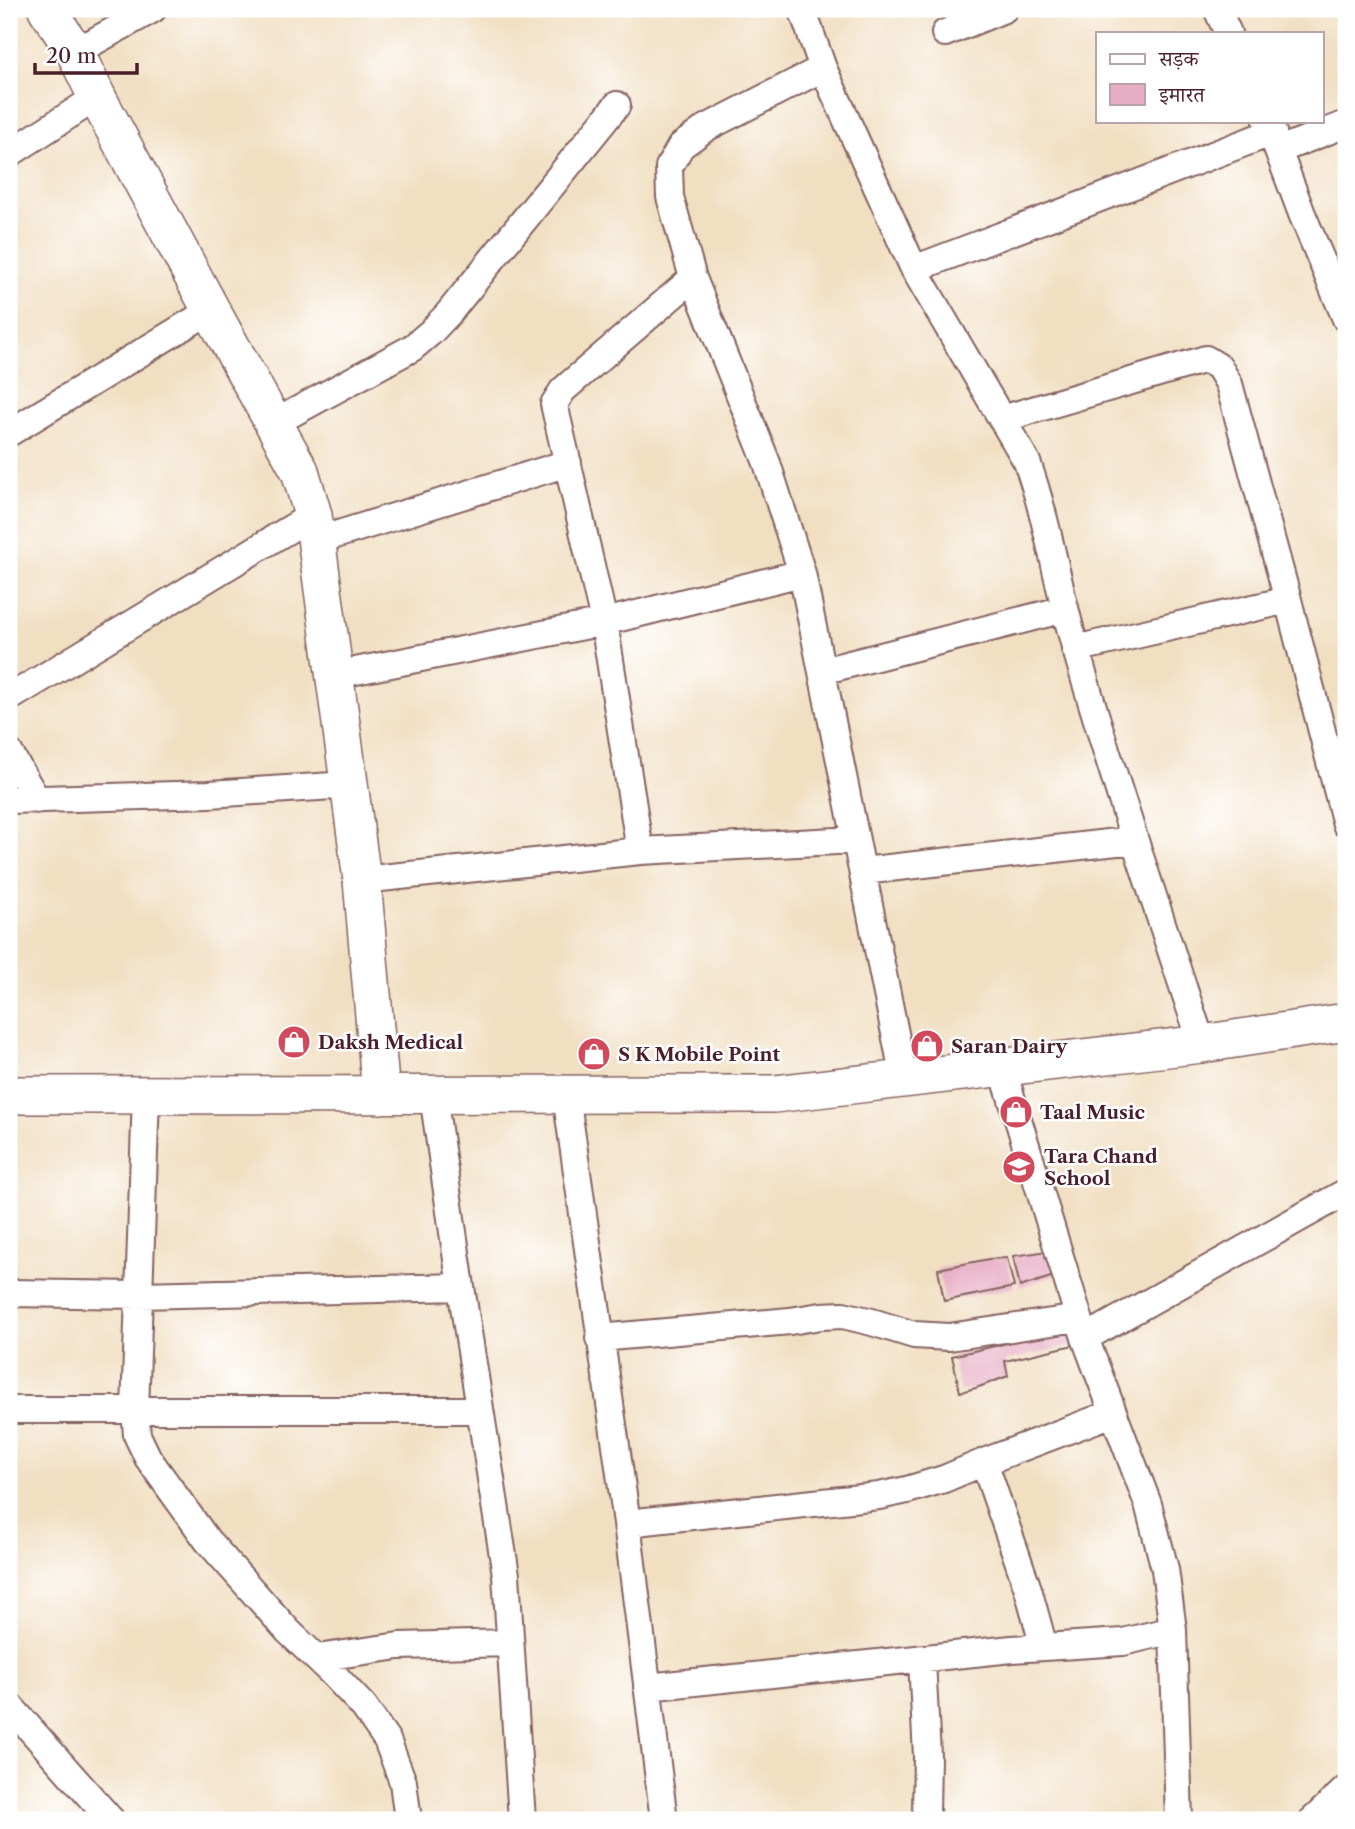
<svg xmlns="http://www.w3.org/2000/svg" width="1355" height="1829" font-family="'Libre Caslon Text','Noto Serif Devanagari',serif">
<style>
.building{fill:#e7adc4}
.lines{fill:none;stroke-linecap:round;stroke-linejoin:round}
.street-casing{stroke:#846260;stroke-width:30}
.secondary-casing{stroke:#846260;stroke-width:40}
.street{stroke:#fff;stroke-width:26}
.secondary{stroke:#fff;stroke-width:37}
.labels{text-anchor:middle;stroke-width:5;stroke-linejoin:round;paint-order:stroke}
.poi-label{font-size:19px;font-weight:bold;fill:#4a1f2b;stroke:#fff;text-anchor:start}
</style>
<rect width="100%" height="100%" fill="#fff"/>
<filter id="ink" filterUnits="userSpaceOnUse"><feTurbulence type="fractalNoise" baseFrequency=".0143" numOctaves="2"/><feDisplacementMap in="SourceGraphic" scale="14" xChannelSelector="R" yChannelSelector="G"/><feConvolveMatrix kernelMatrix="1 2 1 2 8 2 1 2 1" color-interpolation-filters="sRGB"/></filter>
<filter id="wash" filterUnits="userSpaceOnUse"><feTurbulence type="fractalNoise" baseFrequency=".00686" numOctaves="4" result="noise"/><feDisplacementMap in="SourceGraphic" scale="28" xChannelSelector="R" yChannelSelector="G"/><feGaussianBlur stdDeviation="1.57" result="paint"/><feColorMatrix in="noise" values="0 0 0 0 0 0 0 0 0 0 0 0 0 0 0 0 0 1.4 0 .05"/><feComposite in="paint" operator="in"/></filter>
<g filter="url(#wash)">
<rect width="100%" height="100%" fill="#f1dfc2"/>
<g id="blocks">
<path class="building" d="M1048,1251L1054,1276L1020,1287L1013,1256Z
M1007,1258L1014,1287L944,1301L938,1269L989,1259Z
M1074,1330L1078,1344L1005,1361L1008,1376L976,1388L960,1392L952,1356L1016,1341Z"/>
</g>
</g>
<g filter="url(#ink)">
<use href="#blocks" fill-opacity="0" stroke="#846260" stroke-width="2"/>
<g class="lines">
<defs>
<path id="street" d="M802,9L823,68L914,269L1027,462C1049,524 1058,590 1077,653C1115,784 1159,914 1202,1044
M1217,9L1228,33
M945,33L1004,9
M75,52L153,9
M823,68L706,128L681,146L669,167L670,197L693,278L767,463L802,573L904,1078
M1267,121L1302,214L1346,319
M1279,150L1346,124
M9,154L97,97
M914,269L1273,132
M1002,419L1206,359L1219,367L1229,384L1288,600L1346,824
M274,423L412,348L431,332L448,314L617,105
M9,433L211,310
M316,541L568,463
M1075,649L1288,600
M822,671L1065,609
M335,675L604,622L802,573
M9,698L313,515
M9,752L37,800
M9,800L209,794L349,785
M640,851L856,840
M863,871L1134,840
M362,880L640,851L604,622L554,404L563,390L693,278
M1002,1067L1085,1338L1148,1504L1165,1569L1173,1630L1179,1820
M146,1095L135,1410L137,1435L148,1458L207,1540L288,1631L334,1675L364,1707L387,1740L403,1782L408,1820
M433,1095L461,1287L506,1575L522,1820
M566,1095L627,1523L664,1820
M9,1293L139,1295L461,1287
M599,1338L790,1321L821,1316L843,1315L872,1322L914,1335L949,1337L1079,1318
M1085,1338L1346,1192
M9,1410H480
M984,1462L1028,1589L1044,1647
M627,1523L879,1496L907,1490L944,1479L984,1462L1113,1413
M317,1658L399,1646L509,1643
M922,1660L927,1756L926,1815L924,1820
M647,1687L1012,1649L1123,1642L1173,1630
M9,1705L111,1820
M1313,1820L1346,1789"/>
<path id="secondary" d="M47,9L75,52L97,97L211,310L300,471L313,515L362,880L381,1095
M9,1095L774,1094L1202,1044L1346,1022"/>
</defs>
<use href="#street" class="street-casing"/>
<use href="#secondary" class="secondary-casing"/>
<use href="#street" class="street"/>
<use href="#secondary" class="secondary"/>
</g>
</g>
<defs>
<symbol id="shop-disc" viewBox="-11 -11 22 22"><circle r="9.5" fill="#d1495b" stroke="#fff"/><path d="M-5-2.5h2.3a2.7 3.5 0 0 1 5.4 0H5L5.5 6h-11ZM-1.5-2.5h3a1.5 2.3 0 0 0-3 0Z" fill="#fff"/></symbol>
<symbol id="school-disc" viewBox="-11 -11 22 22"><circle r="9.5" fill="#d1495b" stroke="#fff"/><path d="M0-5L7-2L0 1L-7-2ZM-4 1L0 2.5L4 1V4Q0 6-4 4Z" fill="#fff"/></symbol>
</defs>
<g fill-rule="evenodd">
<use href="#shop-disc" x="275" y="1023" width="38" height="38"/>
<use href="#shop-disc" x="908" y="1027" width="38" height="38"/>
<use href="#shop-disc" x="575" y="1035" width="38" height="38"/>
<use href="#shop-disc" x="997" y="1093" width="38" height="38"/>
<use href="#school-disc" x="1000" y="1148" width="38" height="38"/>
</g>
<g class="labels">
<g class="poi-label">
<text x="318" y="1049">Daksh Medical</text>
<text x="951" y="1053">Saran Dairy</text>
<text x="618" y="1061">S K Mobile Point</text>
<text x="1040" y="1119">Taal Music</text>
<text x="1044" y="1163">Tara Chand<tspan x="1044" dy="22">School</tspan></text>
</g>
</g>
<rect width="1355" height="1829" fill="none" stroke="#fff" stroke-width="35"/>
<rect x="1096" y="32" width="228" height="91" fill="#ffffff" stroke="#b7a5aa" stroke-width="2"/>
<rect x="1110" y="54" width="35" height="10" fill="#ffffff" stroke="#b7a5aa" stroke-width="2"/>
<text x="1159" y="66" font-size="21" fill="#4a1f2b">सड़क</text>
<rect x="1110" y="84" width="35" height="21" fill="#e7adc4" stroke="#b7a5aa" stroke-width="2"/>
<text x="1159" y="102" font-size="21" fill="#4a1f2b">इमारत</text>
<path d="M35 63v10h102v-10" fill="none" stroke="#4a1f2b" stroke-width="3.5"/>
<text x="46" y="63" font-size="21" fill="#4a1f2b" stroke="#ffffff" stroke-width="5" paint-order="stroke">20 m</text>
</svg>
